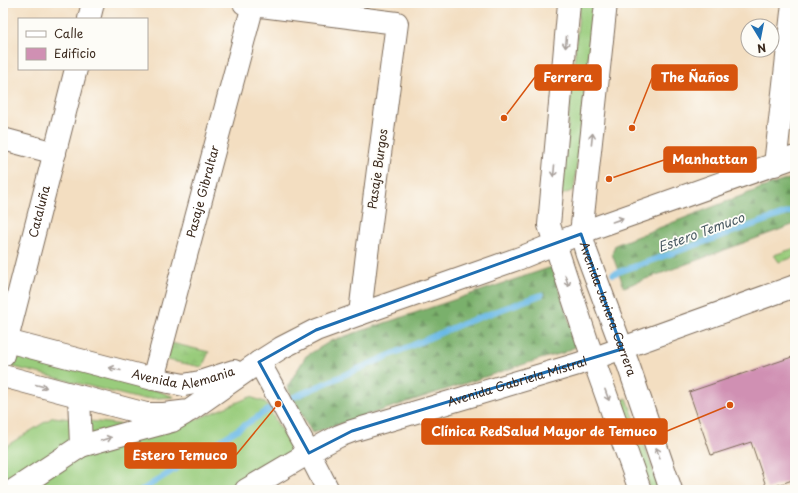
<svg xmlns="http://www.w3.org/2000/svg" width="798" height="493" font-family="'Playpen Sans',sans-serif">
<style>
.grass{fill:#99cc7c;stroke:#6a7b4d}
.forest{fill:url(#forest-firs);stroke:#5a6d45}
.wetland{fill:url(#wetland-marsh);stroke:#6a7b4d}
.lines{fill:none;stroke-linecap:round;stroke-linejoin:round}
.stream{stroke:#6bb9e6;stroke-width:6}
.building{fill:#d090b3}
.minor-casing{stroke:#7b6957;stroke-width:24}
.major-casing{stroke:#7b6957;stroke-width:24}
.minor{stroke:#fff;stroke-width:22}
.major{stroke:#fff;stroke-width:22}
.oneway{stroke:#a79f9a}
.marked{fill:none;stroke:#1f6fb2;stroke-width:3;stroke-linejoin:round}
.labels{text-anchor:middle;stroke-width:3.5;stroke-linejoin:round;paint-order:stroke}
.street-label{font-size:12px;fill:#3b2a1e;stroke:#fdfcf7}
.water-label{font-size:13px;font-style:italic;fill:#4c5c64;stroke:#fdfcf7}
.leader{fill:none;stroke:#d7540e;stroke-width:1.5}
.callout-dot{fill:#d7540e;stroke:#fdfcf7;stroke-width:1.5}
.callout{fill:#d7540e;stroke:#d7540e;stroke-width:1.5}
.callout-label{font-size:13px;text-anchor:middle;font-weight:bold;fill:#fff}
</style>
<defs>
<pattern id="forest-firs" width="22" height="20" patternUnits="userSpaceOnUse"><rect width="22" height="20" fill="#7ab06c"/><path d="M5 1l3.5 6h-7zM16 11l3.5 6h-7z" fill="#658f58"/></pattern>
<pattern id="wetland-marsh" width="20" height="14" patternUnits="userSpaceOnUse"><rect width="20" height="14" fill="#99cc7c"/><path d="M1 5h8M5 5V1M11 12h8M15 12V8" fill="none" stroke="#85af6b"/></pattern>
</defs>
<rect width="100%" height="100%" fill="#fdfcf7"/>
<filter id="ink" filterUnits="userSpaceOnUse"><feTurbulence type="fractalNoise" baseFrequency=".025" numOctaves="2"/><feDisplacementMap in="SourceGraphic" scale="8" xChannelSelector="R" yChannelSelector="G"/><feConvolveMatrix kernelMatrix="1 2 1 2 8 2 1 2 1" color-interpolation-filters="sRGB"/></filter>
<filter id="wash" filterUnits="userSpaceOnUse"><feTurbulence type="fractalNoise" baseFrequency=".012" numOctaves="4" result="noise"/><feDisplacementMap in="SourceGraphic" scale="16" xChannelSelector="R" yChannelSelector="G"/><feGaussianBlur stdDeviation="0.9" result="paint"/><feColorMatrix in="noise" values="0 0 0 0 0 0 0 0 0 0 0 0 0 0 0 0 0 1.4 0 .05"/><feComposite in="paint" operator="in"/></filter>
<g filter="url(#wash)">
<rect width="100%" height="100%" fill="#f3dec1"/>
<path class="grass" d="M580,3H594L574,190L561,195Z
M795,248V257L779,262L774,255Z
M14,351L145,386L174,397L140,399L10,366Z
M250,397L265,402L294,453L229,490H3V448L53,417L171,430Z
M627,398L660,490H651L620,401Z"/>
<path class="forest" d="M795,177V224L624,287L612,254L615,245L764,187Z
M552,267L577,346L563,353L537,360L312,433L287,387L306,356L331,341Z"/>
<path class="wetland" d="M171,343L209,352L202,367L167,360Z"/>
<g class="lines">
<path class="stream" d="M613,274L795,210
M142,490L278,404L459,325L541,295"/>
</g>
<g id="blocks">
<path class="building" d="M795,356V479L767,489L751,442L711,455L689,392Z"/>
</g>
</g>
<g filter="url(#ink)">
<use href="#blocks" fill-opacity="0" stroke="#7b6957" stroke-width="1"/>
<g class="lines">
<defs>
<g id="minor">
<path d="M244,3L253,5L397,23L367,254L360,314"/>
<path d="M89,19L93,3"/>
<path d="M3,139L55,153"/>
<path d="M775,165L793,3"/>
<path id="s1" d="M3,355L76,69"/>
<path d="M259,362L309,453L328,490"/>
<path id="s2" d="M153,379L253,5"/>
<path d="M79,396L81,446"/>
<path d="M14,490L81,446L131,432L172,421L184,414"/>
<path id="s3" d="M246,490L324,444L339,436L352,431L578,364L795,286"/>
</g>
<g id="major">
<path d="M569,3L549,225L587,341L640,490"/>
<path id="s4" d="M606,3L581,234L587,254L629,367L671,490"/>
<path id="s5" d="M3,340L153,379L184,385L200,382L234,371"/>
<path d="M3,376L146,414H164L189,411L259,362L281,348L316,330L360,314L520,258L591,229L795,157"/>
</g>
</defs>
<use href="#minor" class="minor-casing"/>
<use href="#major" class="major-casing"/>
<use href="#minor" class="minor"/>
<use href="#major" class="major"/>
</g>
<defs><path id="oneway-shaft" d="M-6 0H5M1.5-3L5.5 0L1.5 3" fill="none" stroke-width="1.6" stroke-linecap="round" stroke-linejoin="round"/></defs>
<g class="oneway">
<use href="#oneway-shaft" transform="translate(566 42) rotate(95)"/>
<use href="#oneway-shaft" transform="translate(592 139) rotate(-84)"/>
<use href="#oneway-shaft" transform="translate(554 171) rotate(95)"/>
<use href="#oneway-shaft" transform="translate(618 220) rotate(-19)"/>
<use href="#oneway-shaft" transform="translate(567 281) rotate(72)"/>
<use href="#oneway-shaft" transform="translate(115 369) rotate(-166)"/>
<use href="#oneway-shaft" transform="translate(41 386) rotate(15)"/>
<use href="#oneway-shaft" transform="translate(607 395) rotate(70)"/>
<use href="#oneway-shaft" transform="translate(106 439) rotate(-17)"/>
<use href="#oneway-shaft" transform="translate(658 453) rotate(-109)"/>
</g>
</g>
<path class="marked" d="M581,234L622,349L352,431L309,453L259,362L316,330Z"/>
<g class="labels">
<g class="street-label">
<text transform="translate(378 169) rotate(-82)" y="4">Pasaje Burgos</text>
<text dy="4" stroke="none"><textPath href="#s2" startOffset="194">Pasaje Gibraltar</textPath></text>
<text dy="4" stroke="none"><textPath href="#s1" startOffset="148">Cataluña</textPath></text>
<text dy="4" stroke="none"><textPath href="#s4" startOffset="312">Avenida Javiera Carrera</textPath></text>
<text dy="4" stroke="none"><textPath href="#s5" startOffset="186">Avenida Alemania</textPath></text>
<text dy="4" stroke="none"><textPath href="#s3" startOffset="294">Avenida Gabriela Mistral</textPath></text>
</g>
<g class="water-label">
<text transform="translate(701 232) rotate(-20)" y="5">Estero Temuco</text>
</g>
</g>
<path class="leader" d="M504 118L535 77M632 128L652 78M609 179L664 160M730 405L667 431M278 404L236 455"/>
<g class="callout-dot">
<circle cx="504" cy="118" r="4"/>
<circle cx="632" cy="128" r="4"/>
<circle cx="609" cy="179" r="4"/>
<circle cx="730" cy="405" r="4"/>
<circle cx="278" cy="404" r="4"/>
</g>
<g class="callout">
<rect x="535" y="65" width="66" height="25" rx="4"/>
<rect x="652" y="65" width="85" height="25" rx="4"/>
<rect x="664" y="147" width="92" height="25" rx="4"/>
<rect x="422" y="419" width="245" height="25" rx="4"/>
<rect x="125" y="443" width="111" height="25" rx="4"/>
</g>
<g class="callout-label">
<text x="568" y="82">Ferrera</text>
<text x="695" y="82">The Ñaños</text>
<text x="710" y="164">Manhattan</text>
<text x="544" y="436">Clínica RedSalud Mayor de Temuco</text>
<text x="180" y="460">Estero Temuco</text>
</g>
<rect width="798" height="493" fill="none" stroke="#fdfcf7" stroke-width="16"/>
<rect x="18" y="18" width="130" height="52" fill="#fdfcf7" stroke="#afa8a0"/>
<rect x="26" y="31" width="20" height="6" fill="#ffffff" stroke="#afa8a0"/>
<text x="54" y="38" font-size="12" fill="#3b2a1e">Calle</text>
<rect x="26" y="48" width="20" height="12" fill="#d090b3" stroke="#afa8a0"/>
<text x="54" y="58" font-size="12" fill="#3b2a1e">Edificio</text>
<g transform="translate(760 38) rotate(170)"><circle r="19" fill="#fdfcf7" stroke="#afa8a0"/>
<path d="M0-3L7 15L0 10L-7 15Z" fill="#1f6fb2"/>
<text y="-6" font-size="11" font-weight="bold" text-anchor="middle" fill="#3b2a1e">N</text>
</g>
</svg>
